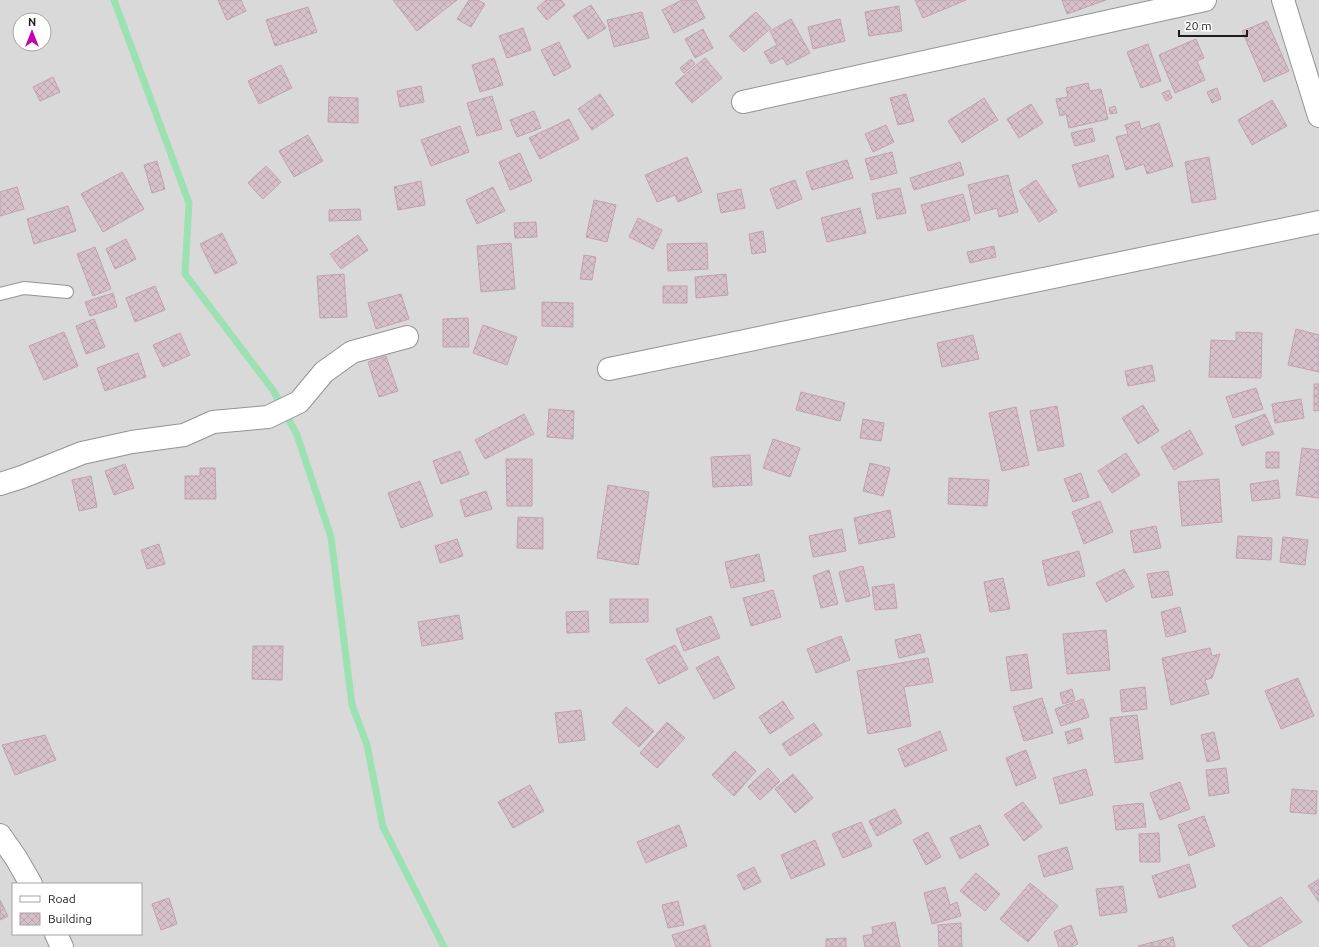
<svg xmlns="http://www.w3.org/2000/svg" width="1319" height="947" font-family="Ubuntu,sans-serif">
<style>
.residential{fill:#dad9da;fill-rule:evenodd}
.lines{fill:none;stroke-linecap:round;stroke-linejoin:round}
.stream{stroke:#9be1b2;stroke-width:7}
.building{fill:url(#building-cross-hatch);stroke:#c2a1b0}
.lane-casing{stroke:#939393;stroke-width:14}
.street-casing{stroke:#939393;stroke-width:24}
.lane{stroke:#fff;stroke-width:12}
.street{stroke:#fff;stroke-width:22}
</style>
<defs>
<pattern id="building-cross-hatch" width="8" height="8" patternUnits="userSpaceOnUse"><rect width="8" height="8" fill="#d6c0ca"/><path d="M0 0l8 8M0 8l8-8" fill="none" stroke="#b7a4ad"/></pattern>
</defs>
<rect width="100%" height="100%" fill="#efe0e3"/>
<path class="residential" d="M0,0H1319V947H0ZM20,20H44V44H20ZM13,884H141V934H13Z"/>
<g class="lines">
<path class="stream" d="M114,0L189,203L185,274L273,390L297,435L331,537L352,705L367,745L383,827L444,947"/>
</g>
<path class="building" d="M218,0H241L246,11L227,20Z
M393,0H457L417,31Z
M469,0H478L485,4L471,27L457,19Z
M546,0H561L565,5L547,20L537,8Z
M682,0H696L705,18L674,33L662,10Z
M915,0H966L923,18Z
M1062,0H1106L1067,14Z
M591,5L606,28L588,39L573,16Z
M899,6L902,31L869,36L865,12Z
M308,7L317,32L275,46L266,20Z
M642,12L649,38L614,47L607,20Z
M756,12L771,28L744,52L729,36Z
M791,19L810,53L787,65L783,58L771,64L764,52L777,45L770,31Z
M840,19L845,41L813,49L808,27Z
M1267,21L1289,71L1264,82L1242,31Z
M523,28L531,50L507,58L499,36Z
M703,29L713,48L695,58L685,39Z
M1196,39L1204,58L1197,61L1205,80L1175,93L1159,55Z
M559,42L571,67L554,76L541,50Z
M1148,44L1161,81L1141,88L1127,52Z
M494,58L503,85L480,92L472,65Z
M705,58L722,78L692,103L675,83Z
M691,59L695,64L684,73L680,68Z
M281,65L292,88L259,104L248,81Z
M53,77L60,92L40,101L33,87Z
M1088,83L1090,91L1101,89L1108,119L1069,128L1066,114L1060,116L1056,99L1068,97L1066,88Z
M421,86L424,102L400,107L397,91Z
M1217,88L1221,99L1212,103L1207,92Z
M1169,90L1172,98L1166,101L1162,93Z
M600,94L614,115L592,130L578,109Z
M906,94L914,121L898,125L890,98Z
M492,96L502,129L477,136L467,103Z
M329,97L358,98V123L328,122Z
M984,98L998,120L962,143L948,121Z
M1272,100L1287,126L1252,145L1238,120Z
M1031,104L1043,123L1019,138L1007,119Z
M1115,106L1117,113L1110,114L1109,108Z
M534,111L541,128L517,137L510,120Z
M569,119L579,139L540,159L529,138Z
M1139,121L1141,129L1159,123L1173,166L1147,174L1144,164L1126,170L1116,137L1128,134L1125,125Z
M886,125L894,142L873,152L865,134Z
M460,126L469,152L431,166L421,140Z
M1092,128L1095,141L1075,146L1071,133Z
M308,135L323,161L294,177L279,151Z
M892,152L897,173L871,180L865,159Z
M520,153L532,181L510,190L499,162Z
M1108,155L1114,177L1079,187L1072,165Z
M687,157L702,192L678,202L675,195L657,202L645,175Z
M1209,157L1216,199L1192,203L1185,162Z
M847,160L853,178L812,190L806,172Z
M157,161L165,189L152,193L144,165Z
M960,162L964,175L914,190L910,178Z
M266,166L281,182L263,199L248,183Z
M122,172L144,209L103,232L81,194Z
M1008,175L1018,212L999,217L997,208L975,214L968,185Z
M795,180L802,199L777,209L770,189Z
M1036,180L1057,211L1039,222L1019,191Z
M421,181L425,205L398,210L394,187Z
M17,187L24,209L0,216V192Z
M493,187L505,211L477,224L466,200Z
M900,188L906,213L877,219L872,194Z
M741,189L745,208L721,213L717,194Z
M963,194L970,220L928,231L921,205Z
M594,200L616,205L607,242L586,237Z
M68,206L76,231L34,244L27,219Z
M860,208L866,233L827,242L821,218Z
M360,209L361,220L329,221V210Z
M638,218L662,230L653,249L629,237Z
M536,222L537,237L515,238L514,223Z
M763,231L766,252L752,254L749,234Z
M222,233L237,263L215,274L200,244Z
M358,235L368,250L341,269L330,254Z
M126,239L136,259L115,269L106,249Z
M511,243L515,289L481,292L477,246Z
M707,243L708,269L668,271L667,244Z
M994,246L996,257L970,263L967,252Z
M95,247L111,289L93,296L77,254Z
M584,255L596,257L592,280L580,279Z
M344,274L347,317L320,318L317,276Z
M726,274L728,295L696,298L695,277Z
M155,286L165,310L135,322L126,298Z
M663,286H687V303H663Z
M113,293L117,307L90,316L85,302Z
M401,294L409,319L376,329L368,303Z
M542,302L573,303V327L542,326Z
M468,318L469,347H443V319Z
M94,319L105,347L86,354L76,326Z
M483,325L517,337L507,365L473,353Z
M1296,329L1319,335V372L1288,365Z
M64,332L78,366L44,380L29,346Z
M1236,332L1262,333L1261,378L1209,377L1211,340L1236,341Z
M180,333L190,355L163,367L153,345Z
M973,335L979,359L942,367L937,343Z
M138,353L146,377L105,391L97,368Z
M386,356L398,391L379,397L368,362Z
M1152,365L1155,381L1128,386L1125,371Z
M1314,384H1319V410L1314,411Z
M1256,388L1263,409L1233,418L1226,397Z
M801,392L845,403L840,421L796,410Z
M1301,399L1304,418L1275,423L1272,404Z
M1143,405L1159,431L1138,444L1122,418Z
M1057,406L1064,446L1038,451L1030,411Z
M1016,407L1029,465L1002,471L989,413Z
M549,409L574,411L573,439L547,437Z
M524,414L534,434L485,459L475,440Z
M1265,414L1274,434L1242,446L1235,426Z
M863,419L884,423L881,441L860,438Z
M1190,430L1203,454L1174,470L1161,447Z
M773,439L800,448L790,477L763,468Z
M1302,448L1319,450V498L1296,495Z
M460,451L469,474L441,484L433,461Z
M1266,452H1279V468H1266Z
M1126,453L1140,475L1112,493L1098,471Z
M750,455L752,485L713,487L711,457Z
M506,459H532V506H507Z
M870,463L890,468L883,496L863,491Z
M125,464L134,488L114,495L105,471Z
M200,468H215L216,499H185V476H200Z
M1081,473L1089,497L1073,502L1064,479Z
M91,476L97,507L79,511L72,480Z
M949,478L989,480L987,506L948,504Z
M1219,479L1222,522L1182,526L1178,482Z
M1278,480L1280,498L1252,501L1250,484Z
M420,481L433,516L401,528L388,493Z
M608,485L649,492L638,565L597,558Z
M486,491L492,509L465,517L460,500Z
M1100,501L1113,532L1084,544L1072,512Z
M890,510L895,537L859,544L854,518Z
M518,517L543,518V549L517,548Z
M1156,526L1161,548L1134,553L1130,531Z
M842,529L846,551L813,557L809,536Z
M1238,536L1272,538L1271,560L1236,558Z
M1283,537L1308,540L1305,565L1280,562Z
M457,539L463,556L440,563L435,546Z
M159,544L165,564L147,569L141,550Z
M1079,551L1085,576L1048,586L1042,561Z
M759,554L765,581L731,588L725,562Z
M863,566L870,596L846,602L839,572Z
M1124,569L1134,587L1106,602L1096,583Z
M829,570L838,604L821,608L813,576Z
M1168,571L1173,595L1152,598L1147,574Z
M1003,578L1010,609L990,612L984,582Z
M894,584L897,608L875,610L872,587Z
M773,590L781,617L751,626L743,598Z
M610,599H648V622L610,623Z
M1180,607L1186,632L1166,637L1161,612Z
M588,611L589,632L567,633L566,612Z
M459,615L463,639L422,646L418,622Z
M711,616L720,638L684,651L676,629Z
M1106,630L1110,670L1067,674L1063,634Z
M920,634L925,652L899,658L895,640Z
M841,636L850,660L816,673L807,649Z
M675,645L688,669L659,684L646,659Z
M253,646H283L282,680L252,679Z
M1210,648L1212,656L1220,654L1212,678L1205,680L1209,694L1171,705L1162,658Z
M1027,654L1032,688L1011,691L1006,657Z
M718,656L735,688L714,699L696,668Z
M928,658L933,682L904,687L911,726L868,734L857,671Z
M1298,678L1314,716L1281,729L1265,691Z
M1145,687L1147,709L1122,712L1120,690Z
M1072,689L1075,700L1063,704L1060,693Z
M1042,698L1053,733L1024,741L1013,707Z
M1083,699L1089,717L1061,726L1055,709Z
M783,701L794,718L770,734L759,717Z
M626,707L654,731L639,747L612,723Z
M581,710L585,740L559,743L555,713Z
M1137,715L1143,759L1115,763L1110,718Z
M667,722L685,738L657,768L640,753Z
M814,723L822,735L790,756L782,744Z
M1080,728L1083,739L1068,744L1065,732Z
M940,731L947,750L905,767L898,749Z
M1214,732L1220,759L1207,762L1201,735Z
M45,735L56,760L15,775L2,745Z
M1026,750L1036,778L1016,786L1006,758Z
M735,751L756,771L734,796L712,775Z
M768,768L780,781L760,800L748,787Z
M1226,768L1229,793L1209,796L1206,770Z
M1086,769L1093,795L1060,804L1053,778Z
M793,774L813,798L795,813L775,789Z
M1180,782L1190,809L1160,820L1150,793Z
M530,785L544,811L513,828L498,802Z
M1292,789L1317,791L1316,814L1290,812Z
M1023,802L1042,827L1024,841L1004,815Z
M1143,803L1146,827L1116,830L1113,806Z
M895,809L902,823L877,836L869,821Z
M1204,816L1215,846L1189,856L1178,825Z
M861,822L872,846L843,858L832,834Z
M679,825L687,846L646,863L637,842Z
M980,825L989,845L960,859L950,838Z
M928,832L941,857L926,865L913,840Z
M1159,833L1160,862H1140L1139,834Z
M815,840L825,865L791,879L781,855Z
M1067,847L1073,869L1044,877L1038,856Z
M1189,864L1196,887L1159,898L1152,876Z
M754,867L761,882L744,890L737,875Z
M976,873L1000,894L985,911L960,891Z
M1319,879V902L1308,886Z
M1030,883L1058,906L1028,942L1000,919Z
M1123,886L1127,912L1100,916L1096,889Z
M945,887L950,905L957,902L961,916L932,924L924,893Z
M1281,897L1302,922L1259,947H1249L1232,926Z
M169,898L177,924L161,930L152,904Z
M0,900L8,916L0,920Z
M678,901L684,925L668,928L662,905Z
M895,922L900,947H865L863,936L873,934L872,927Z
M961,923L962,947H939L938,925Z
M705,925L711,947H676L672,935Z
M1071,925L1078,944L1071,947H1059L1054,932Z
M1173,937L1175,947L1138,946Z
M846,938V947H826V939Z"/>
<g class="lines">
<defs>
<path id="lane" d="M0,294L24,288L67,292"/>
<path id="street" d="M1283,0L1319,116
M743,102L1205,0
M609,369L1319,222
M0,484L22,477L82,453L132,442L184,435L213,422L268,417L299,402L324,372L352,352L407,337
M0,835L16,858L31,884
M56,934L62,947"/>
</defs>
<use href="#lane" class="lane-casing"/>
<use href="#street" class="street-casing"/>
<use href="#lane" class="lane"/>
<use href="#street" class="street"/>
</g>
<rect x="12" y="883" width="130" height="52" fill="#ffffff" stroke="#a4a4a4"/>
<rect x="20" y="896" width="20" height="6" fill="#ffffff" stroke="#a4a4a4"/>
<text x="48" y="903" font-size="12" fill="#1c1c1c">Road</text>
<rect x="20" y="913" width="20" height="12" fill="url(#building-cross-hatch)" stroke="#a4a4a4"/>
<text x="48" y="923" font-size="12" fill="#1c1c1c">Building</text>
<g transform="translate(32 32)"><circle r="19" fill="#ffffff" stroke="#a4a4a4"/>
<path d="M0-3L7 15L0 10L-7 15Z" fill="#c800b4"/>
<text y="-6" font-size="11" font-weight="bold" text-anchor="middle" fill="#1c1c1c">N</text>
</g>
<path d="M1179 30v6h68v-6" fill="none" stroke="#1c1c1c" stroke-width="2"/>
<text x="1185" y="30" font-size="12" fill="#1c1c1c" stroke="#ffffff" stroke-width="3" paint-order="stroke">20 m</text>
</svg>
